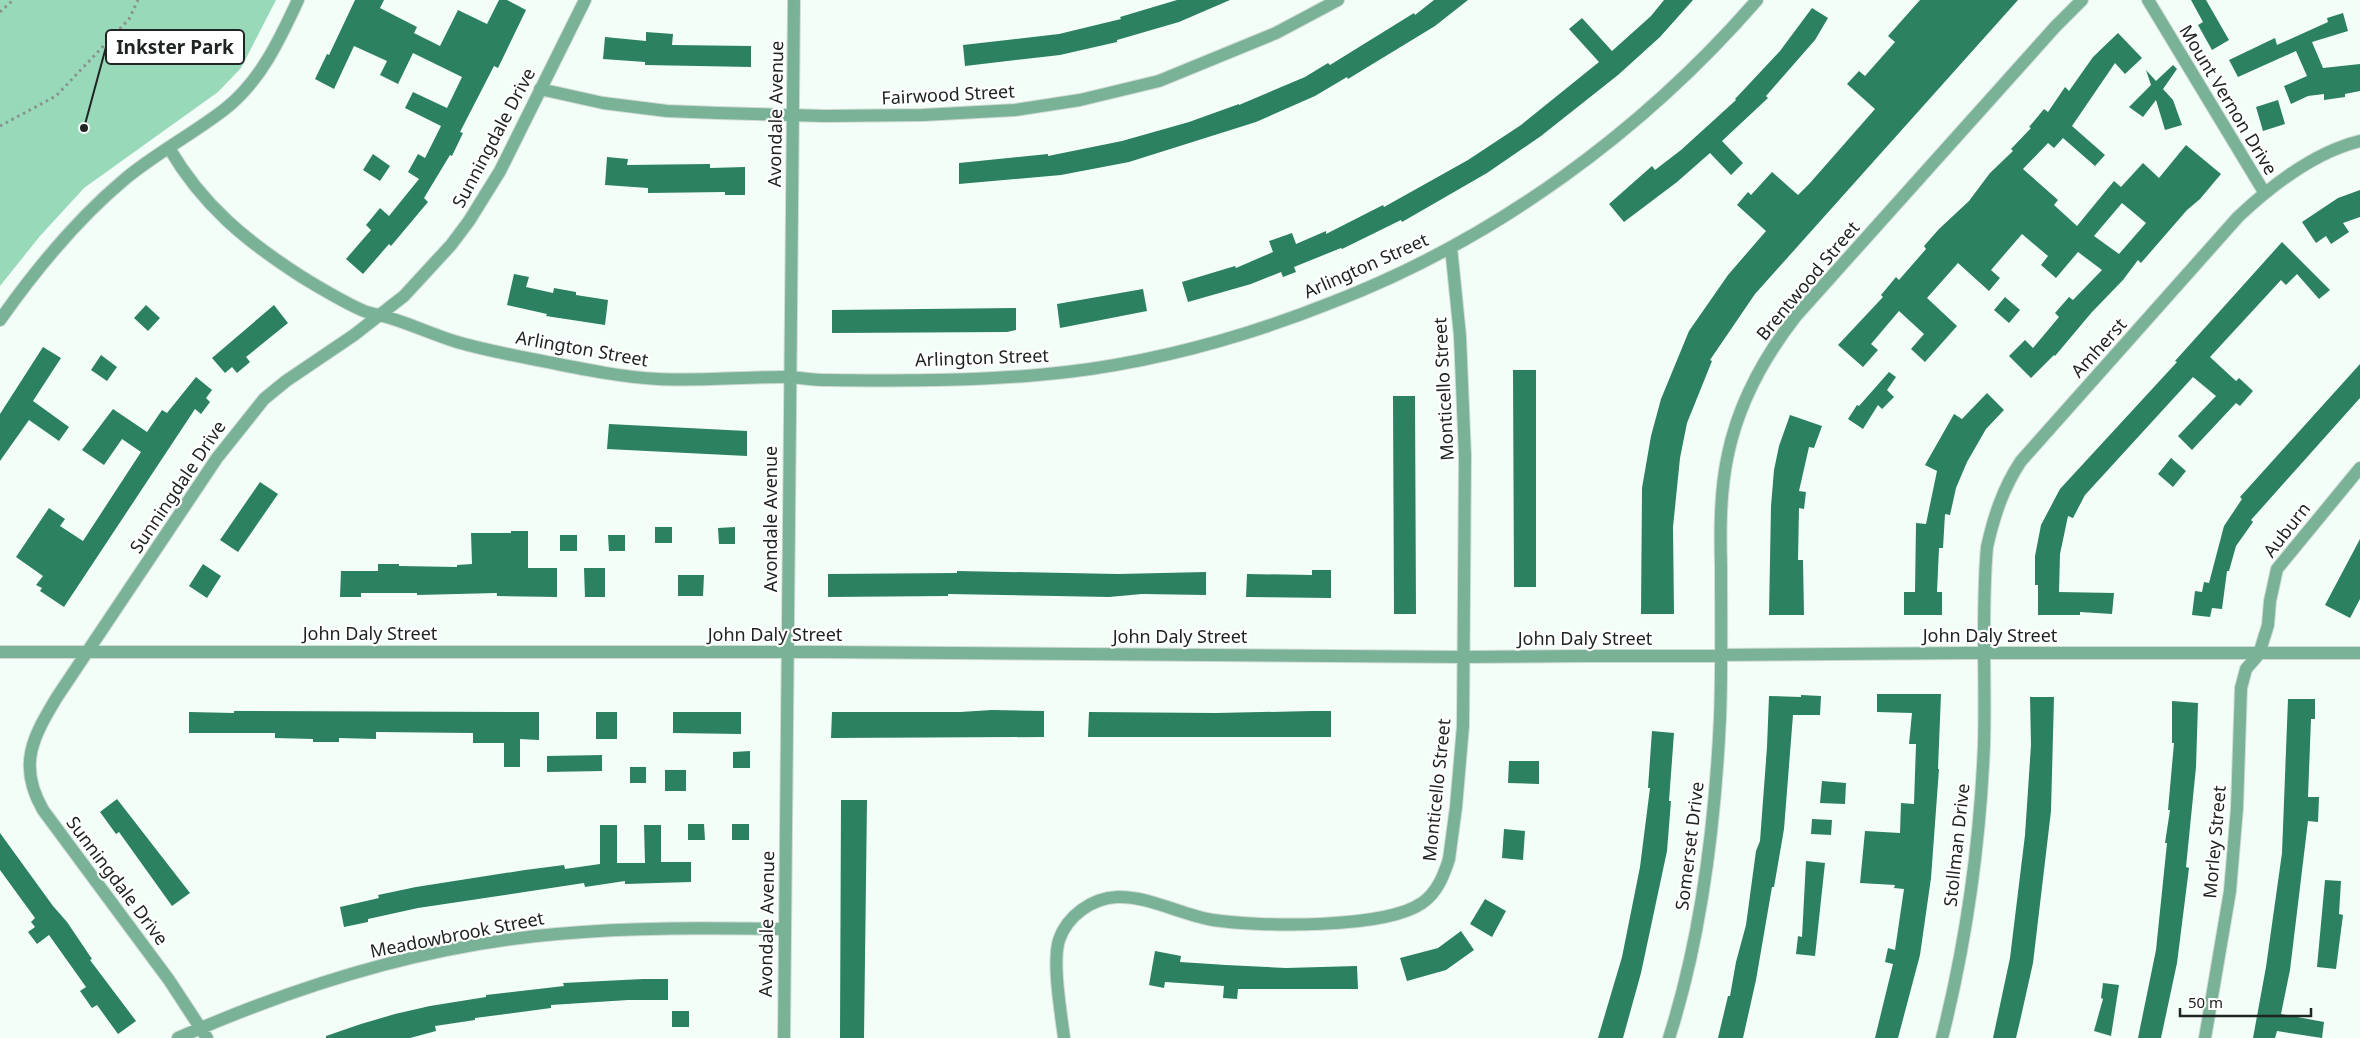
<svg xmlns="http://www.w3.org/2000/svg" width="2360" height="1038" font-family="'Noto Sans',sans-serif">
<style>
.green{fill:#98d9ba}
.building{fill:#2c8160;fill-rule:evenodd}
.lines{fill:none;stroke-linecap:round;stroke-linejoin:round}
.minor-casing{stroke:#d1dbd6;stroke-width:14}
.tertiary-casing{stroke:#d1dbd6;stroke-width:14}
.path{stroke:#8a928e;stroke-width:3;stroke-dasharray:2.5 4;stroke-linecap:butt}
.minor{stroke:#79b297;stroke-width:12}
.tertiary{stroke:#79b297;stroke-width:12}
.labels{text-anchor:middle;stroke-width:4.5;stroke-linejoin:round;paint-order:stroke}
.street-label{font-size:18px;fill:#202422;stroke:#fff}
.leader{fill:none;stroke:#202422;stroke-width:2}
.callout-dot{fill:#202422;stroke:#fff;stroke-width:2}
.callout{fill:#fff;stroke:#202422;stroke-width:2}
.callout-label{font-size:19px;text-anchor:middle;font-weight:bold;fill:#202422}
</style>
<rect width="100%" height="100%" fill="#f3fef8"/>
<path class="green" d="M0,0H276L241,68L218,92L84,188L40,236L0,286Z"/>
<path class="building" d="M355,0H384L380,8L417,27L414,33L440,46L458,10L487,24L499,0H507L526,10L498,68L494,66L460,132L463,133L452,156L450,155L424,198L428,202L391,246L389,244L363,274L346,259L371,230L366,225L380,208L389,216L419,179L408,172L418,154L425,158L441,126L405,108L413,92L447,108L462,77L413,53L398,84L380,75L387,61L354,46L334,89L315,79L327,54L329,55Z
M1177,0H1230L1179,22L1117,40V42L1060,55L965,66L963,45L1059,34L1121,19L1120,17Z
M1434,0H1468L1435,26L1348,79L1347,77L1315,96L1256,122L1129,162L1061,175L959,184V163L1048,154V156L1122,141L1189,122L1239,104V105L1305,77L1328,63L1330,65L1414,13L1415,15Z
M1664,0H1693L1660,37L1618,75L1541,136L1487,173L1402,222L1401,220L1342,249L1341,248L1294,267L1296,272L1283,277L1281,272L1251,284L1188,302L1182,282L1235,266L1236,268L1273,252L1269,241L1292,233L1296,244L1326,231V234L1383,205L1384,207L1468,160L1521,125L1599,62L1569,29L1582,18L1612,51L1651,16Z
M1920,0H2018L1755,294L1710,360L1712,361L1687,423L1680,458L1673,527L1674,614H1641L1642,488L1651,436L1661,399L1689,331L1728,275L1766,231L1737,205L1748,192L1751,195L1772,172L1798,195L1810,183L1875,109L1847,84L1859,71L1865,76L1895,42L1888,36Z
M2191,0H2206L2229,40L2212,50L2198,25L2203,22Z
M1812,8L1828,18L1815,40L1766,96L1768,98L1722,141L1743,163L1731,175L1710,153L1677,182L1624,222L1609,204L1652,166L1655,170L1681,150L1736,100L1735,99L1780,51Z
M2343,13L2348,31L2312,42L2323,68L2360,64V91L2345,94V97L2324,100V94L2308,96L2291,104L2284,86L2307,76L2296,51L2238,77L2229,60L2275,38L2277,45L2328,22L2327,18Z
M646,32L673,34L672,45L751,46V67L645,65V62L603,59L605,37L646,41Z
M2118,33L2142,58L2125,74L2115,63L2072,126L2105,155L2095,166L2063,138L2054,148L2048,143L2023,169L2058,200L2054,205L2077,226L2114,181L2121,187L2143,163L2159,178L2186,145L2221,174L2200,199L2187,210L2141,263L2138,260L2123,280L2092,312L2055,356L2054,355L2031,378L2009,356L2025,340L2033,348L2059,317L2055,313L2069,297L2073,300L2102,270L2078,252L2056,278L2041,265L2048,256L2022,234L1991,270L2000,278L1989,291L1958,263L1927,298L1957,326L1925,362L1911,349L1924,334L1899,311L1871,344L1878,350L1863,367L1838,345L1883,297L1881,295L1896,277L1899,280L1926,249L1924,246L1939,229L1969,201L1990,173L2013,151L2011,149L2031,128L2029,127L2044,109L2048,112L2065,87L2069,91L2093,57ZM2122,203L2146,223L2119,254L2094,236Z
M2173,65L2177,69L2163,89L2173,100L2182,125L2165,130L2156,100L2143,117L2129,107L2151,85L2146,70L2156,81Z
M2278,100L2285,124L2263,131L2256,107Z
M373,154L390,166L380,181L363,170Z
M607,157L628,159L627,165L710,164V168L745,167V195H725V192L648,193V188L605,185Z
M2360,190V217L2343,223L2349,232L2331,244L2326,236L2316,243L2302,222L2338,198Z
M2282,242L2330,290L2319,299L2297,274L2286,285L2281,280L2210,357L2236,381L2239,378L2253,391L2240,406L2236,403L2192,450L2178,436L2216,396L2193,377L2085,495L2073,518L2068,516L2060,554L2059,592L2114,593L2112,614L2080,612V615H2038V585H2035V556L2041,525L2060,489L2177,362L2175,361Z
M514,274L529,277L526,287L553,293L554,288L576,292V295L608,300L605,325L546,316L547,314L507,305Z
M1143,289L1147,311L1060,328L1057,304Z
M2005,297L2020,310L2009,323L1994,310Z
M146,305L160,318L148,331L134,318Z
M274,305L288,323L246,357L250,362L237,373L232,367L225,373L212,358Z
M1016,308V330L1007,332L832,333V310Z
M43,347L61,358L33,401L69,427L59,441L29,420L0,461V414Z
M101,355L117,367L107,381L91,370Z
M2360,364V398L2251,520L2253,522L2236,546L2229,571H2227L2222,609L2212,608L2210,617L2192,615L2195,591L2202,592L2204,582L2209,583L2224,526L2242,499L2240,497Z
M1513,370H1536V587H1514Z
M1889,372L1896,377L1887,390L1894,397L1882,409L1878,405L1863,429L1848,419L1857,405L1859,406Z
M196,377L212,390L206,398L210,402L201,414L195,409L64,607L40,591L42,588L36,585L43,576L16,557L49,508L65,519L60,526L83,541L141,452L122,439L104,465L82,450L113,409L147,432L162,410L167,413Z
M1987,393L2004,410L1986,429L1967,462L1956,488L1950,515L1945,514L1943,548H1939L1937,592H1942V615H1904V592H1915L1916,523L1926,524L1937,471L1925,465L1954,414L1962,419Z
M1393,396H1415L1416,614H1394Z
M1790,415L1822,426L1814,448L1809,447L1799,491L1806,492L1804,509L1799,508L1798,560H1803L1804,615H1769L1771,506L1774,470L1779,446Z
M609,424L747,431V456L607,449Z
M2171,458L2186,471L2173,487L2158,474Z
M260,482L278,494L238,552L220,540Z
M655,527H672V543H655Z
M735,527V544H719L718,528Z
M511,531H528V568H557V597L497,596V593L417,595V593H361V597H340L341,571H378V564H399V566L457,567V565L472,564L471,533H511Z
M560,535H577V551H560Z
M608,535H625V551H609Z
M2360,539V599L2350,618L2325,605Z
M203,564L221,576L207,598L189,586Z
M584,568H605V597H585Z
M1312,570H1331V598L1246,597L1247,574L1312,575Z
M957,571L1118,574L1206,572V595L1142,594L1109,597L948,594V596L828,597V574L957,573Z
M678,575H704L703,596H678Z
M1877,694H1941L1938,769H1939L1931,878L1920,955L1898,1038H1875L1893,964L1885,962L1888,948L1895,950L1904,889L1894,888L1895,885L1860,883L1865,831L1900,833L1901,803L1914,804L1916,744H1909L1912,713L1877,712Z
M1801,695L1821,696L1820,715H1793L1784,829L1774,887H1772L1756,980L1743,1038H1718L1728,996H1730L1736,962L1746,925L1756,851L1760,841L1767,747L1769,696L1801,697Z
M2030,697H2054L2051,811L2033,963L2020,1021L2016,1038H1993L2010,958L2025,835L2031,745Z
M2288,699H2315V719H2311L2308,797H2319L2318,822L2308,821L2290,970L2281,1014L2324,1022L2322,1038L2277,1031L2275,1038H2253L2266,967L2282,853Z
M2172,701L2198,703L2196,767L2186,867L2189,868L2177,963L2161,1038H2138L2156,950L2167,843H2165L2170,810H2168L2174,743H2172Z
M992,710L1044,711V737L831,738L832,712H960Z
M234,711L539,712V740L520,739V767H504V743H473V733L376,732V739L339,738V742H313V739L275,738V733H189V712L234,713Z
M1312,711H1331V737H1088L1089,712L1216,713Z
M596,712H617V739H596Z
M673,712H741V734L673,733Z
M1652,731L1674,733L1669,801H1671L1667,851L1641,973L1623,1038H1598L1622,957L1640,867L1650,788H1648Z
M750,751V768H733V752Z
M602,755V771L547,772V756Z
M1509,761H1539V784L1508,783Z
M630,767H646V783H630Z
M665,770H686V791H665Z
M1822,781L1846,783L1845,804L1820,803Z
M117,799L190,893L172,906L119,832L116,834L100,812Z
M841,800H867L864,1038H840Z
M1812,819L1832,820L1831,835L1811,834Z
M688,824H704L705,840H688Z
M732,824H749V840H732Z
M600,825H617V863H645L644,825H661V862H691V882L625,884V881L585,887L584,883L418,908L368,919V922L344,927L340,907L379,898L378,895L416,887L525,870L564,865L565,869L600,864Z
M1504,829L1525,831L1523,860L1502,858Z
M0,833L53,906L67,922L92,959L90,960L136,1021L118,1034L97,1005L92,1008L80,991L86,987L49,935L37,944L28,932L35,927L31,922L35,918L0,870Z
M1806,861L1825,863L1815,956L1796,954L1798,936L1802,937Z
M2325,880L2341,881L2339,914L2343,915L2336,969L2317,967Z
M1485,899L1506,911L1492,937L1470,924Z
M1461,931L1474,950L1446,970L1407,981L1400,958L1438,948Z
M1155,951L1181,956L1180,962L1226,965L1286,968L1357,966L1358,989H1238L1237,999L1223,998L1224,986L1165,982L1164,988L1149,985Z
M643,979H668V1000H628L551,1005V1008L475,1018V1020L435,1026L436,1031L410,1038H326V1036L361,1024L395,1014L430,1006L486,997V995L564,986L563,983Z
M2103,983L2119,985L2111,1036L2094,1031L2103,999L2101,998Z
M672,1011H689V1027H672Z"/>
<g class="lines">
<defs>
<path id="minor" d="M2148,0L2264,192
M540,89L603,103L667,111L718,113L825,116L923,115L1015,110L1080,100L1159,81L1276,33L1338,0
M169,148C203,206 246,241 302,277C322,289 343,302 364,311C372,314 381,315 390,318C413,325 434,335 457,342C488,351 521,357 553,363C587,370 622,377 658,379C700,381 741,377 783,377C797,377 812,380 827,380C905,381 990,381 1067,372C1158,361 1248,336 1333,302C1496,239 1643,131 1757,0
M0,320C36,269 77,219 125,179C156,153 193,134 225,109C260,82 280,39 298,0
M0,652H820L1464,657L1965,653H2360
M178,1038C298,985 426,945 557,934C633,927 709,928 785,929
M207,1038L169,980L43,810C17,765 33,737 57,697L217,458L264,399L286,381L354,335L404,296L451,245L469,221L500,171L585,0
M1064,1038C1061,1013 1052,963 1059,940C1067,916 1092,898 1117,897C1150,896 1181,915 1213,920C1259,927 1385,929 1422,903C1437,893 1444,875 1449,859L1456,807L1463,726L1465,456L1460,336L1451,247
M1669,1038C1702,935 1715,825 1720,718C1722,667 1721,617 1721,566C1720,529 1720,491 1728,454C1739,402 1764,357 1796,316L2055,27L2082,0
M1942,1038C1966,943 1980,843 1984,745C1986,679 1981,613 1987,547C1994,516 2003,488 2021,461L2238,217C2272,185 2314,152 2360,141
M2205,1038L2230,891L2237,808L2241,688L2246,669L2259,654L2268,625L2270,601L2277,569L2360,468"/>
<path id="tertiary" d="M784,1038L794,0"/>
</defs>
<use href="#minor" class="minor-casing"/>
<use href="#tertiary" class="tertiary-casing"/>
<path class="path" d="M0,12L13,0
M0,126L56,96L129,19L138,0"/>
<use href="#minor" class="minor"/>
<use href="#tertiary" class="tertiary"/>
</g>
<g class="labels">
<g class="street-label">
<text transform="translate(948 95) rotate(-3)" y="6">Fairwood Street</text>
<text transform="translate(2228 100) rotate(59)" y="6">Mount Vernon Drive</text>
<text transform="translate(776 114) rotate(-89)" y="6">Avondale Avenue</text>
<text transform="translate(494 138) rotate(-62)" y="6">Sunningdale Drive</text>
<text transform="translate(1366 266) rotate(-24)" y="6">Arlington Street</text>
<text transform="translate(1808 281) rotate(-50)" y="6">Brentwood Street</text>
<text transform="translate(2099 348) rotate(-48)" y="6">Amherst</text>
<text transform="translate(582 349) rotate(10)" y="6">Arlington Street</text>
<text transform="translate(982 358) rotate(-2)" y="6">Arlington Street</text>
<text transform="translate(1444 389) rotate(-93)" y="6">Monticello Street</text>
<text transform="translate(178 487) rotate(-56)" y="6">Sunningdale Drive</text>
<text transform="translate(771 519) rotate(-90)" y="6">Avondale Avenue</text>
<text transform="translate(2287 530) rotate(-52)" y="6">Auburn</text>
<text x="370" y="640">John Daly Street</text>
<text x="775" y="641">John Daly Street</text>
<text x="1990" y="642">John Daly Street</text>
<text x="1180" y="643">John Daly Street</text>
<text x="1585" y="645">John Daly Street</text>
<text transform="translate(1437 790) rotate(-84)" y="6">Monticello Street</text>
<text transform="translate(2215 842) rotate(-85)" y="6">Morley Street</text>
<text transform="translate(1957 845) rotate(-84)" y="6">Stollman Drive</text>
<text transform="translate(1690 846) rotate(-83)" y="6">Somerset Drive</text>
<text transform="translate(117 881) rotate(53)" y="6">Sunningdale Drive</text>
<text transform="translate(767 924) rotate(-89)" y="6">Avondale Avenue</text>
<text transform="translate(457 935) rotate(-11)" y="6">Meadowbrook Street</text>
</g>
</g>
<path class="leader" d="M84 128L106 47"/>
<circle class="callout-dot" cx="84" cy="128" r="5"/>
<rect class="callout" x="106" y="30" width="138" height="34" rx="5"/>
<g class="callout-label">
<text x="175" y="54">Inkster Park</text>
</g>
<path d="M2180 1008v8h131v-8" fill="none" stroke="#202422" stroke-width="2.5"/>
<text x="2188" y="1008" font-size="15" fill="#202422" stroke="#ffffff" stroke-width="4" paint-order="stroke">50 m</text>
</svg>
